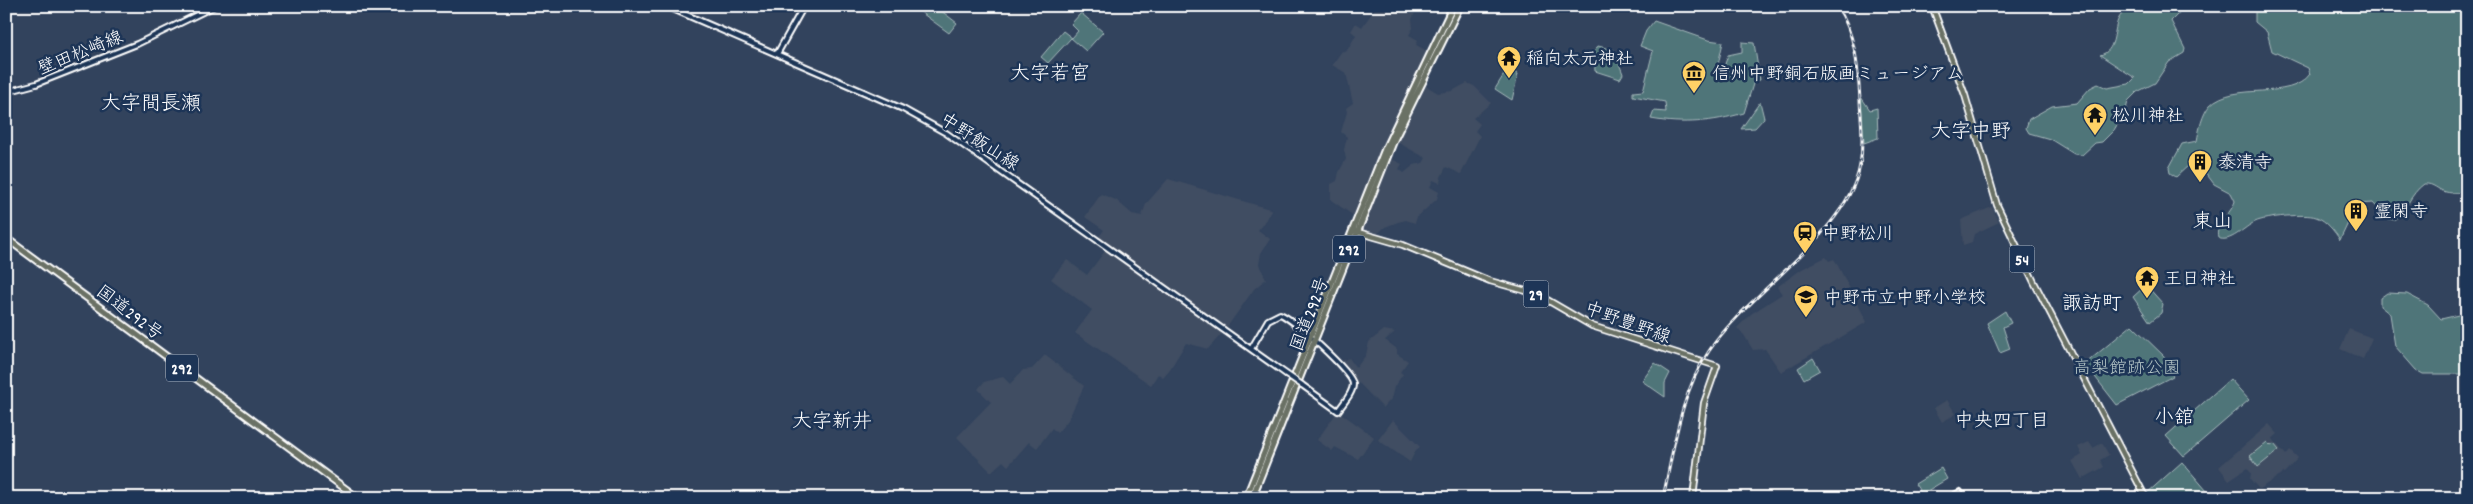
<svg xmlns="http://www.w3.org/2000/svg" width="2473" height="504" font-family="Dekko,'Klee One',sans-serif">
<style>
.built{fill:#404d62}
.green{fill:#4f7579;stroke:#a7babc}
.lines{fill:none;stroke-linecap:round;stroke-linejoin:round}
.secondary-casing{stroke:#fff;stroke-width:8}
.primary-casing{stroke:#fff;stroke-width:8}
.highway-casing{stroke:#fff;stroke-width:9}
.secondary{stroke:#1d3557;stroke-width:4}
.primary{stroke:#6a7165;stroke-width:4.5}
.highway{stroke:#6a7165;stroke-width:5}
.rail-casing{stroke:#fff;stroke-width:3}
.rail{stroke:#1d3557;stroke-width:1;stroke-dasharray:4;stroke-linecap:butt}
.secondary-bridge-casing{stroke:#fff;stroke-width:8;stroke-linecap:butt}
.secondary-bridge{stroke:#1d3557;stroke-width:4}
.labels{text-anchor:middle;stroke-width:5;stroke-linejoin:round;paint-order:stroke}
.shield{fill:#1d3557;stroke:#bbc2cd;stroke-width:1}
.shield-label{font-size:16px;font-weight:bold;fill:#fff}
.street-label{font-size:18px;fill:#fff;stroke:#1d3557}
.poi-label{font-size:18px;fill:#fff;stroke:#1d3557;text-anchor:start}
.park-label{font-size:18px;fill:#b0c1c3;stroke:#1d3557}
.neighbourhood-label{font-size:19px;fill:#fff;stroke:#1d3557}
.quarter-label{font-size:20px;fill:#fff;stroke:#1d3557}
</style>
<rect width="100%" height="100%" fill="#32435d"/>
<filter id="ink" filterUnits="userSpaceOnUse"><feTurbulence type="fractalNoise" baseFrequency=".02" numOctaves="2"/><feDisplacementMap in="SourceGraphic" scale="10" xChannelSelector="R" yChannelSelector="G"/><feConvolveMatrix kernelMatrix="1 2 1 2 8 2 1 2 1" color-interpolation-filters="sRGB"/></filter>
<g filter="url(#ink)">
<path class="built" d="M1377,6L1418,7L1412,19L1413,28L1409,35L1418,40L1416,45L1429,52L1383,148L1354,216L1331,200V184L1337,181L1339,172L1346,159L1344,150L1347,137L1341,132L1347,112L1346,108L1353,103L1346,73L1332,65L1342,51L1346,52L1356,35L1351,31L1356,23L1362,27Z
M1467,83L1474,86L1491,103L1473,118L1480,124L1475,131L1480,136L1461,174L1446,167L1441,177L1440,183L1433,180L1430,187L1439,192L1437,199L1417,217L1415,223L1406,220L1398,222L1385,227L1374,237L1359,232L1390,158L1402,164L1399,169L1404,173L1414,165L1423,163L1426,158L1397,142L1426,86L1438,93L1452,91Z
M1168,179L1273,210L1258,230L1270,239L1261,253L1259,264L1266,279L1254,289L1225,330L1208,349L1186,343L1170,369L1163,377L1158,374L1151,385L1075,333L1092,310L1051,279L1067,260L1087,275L1108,247L1097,239L1104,230L1085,217L1101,194L1116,200L1132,214L1142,216L1146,204Z
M1992,207L1999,222L1974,234L1972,242L1963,245L1961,220Z
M1826,257L1829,261L1834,259L1836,262L1867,322L1781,372L1765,349L1753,350L1744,335L1737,328L1751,314L1782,294L1777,287L1802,269Z
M2349,329L2372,338L2363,359L2340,349Z
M1384,330L1395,332L1385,340L1397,349V354L1408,361L1400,372L1403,374L1394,387L1391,399L1383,408L1360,384L1353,382L1337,363L1349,358L1356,368L1366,355L1369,342Z
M1045,355L1084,386L1068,420L1057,433L1052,428L1037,448L1029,442L1008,466L1003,461L991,472L957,437L991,402L978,389L984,382L1003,377L1010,384L1023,370L1032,369Z
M1947,400L1956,414L1942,422L1934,408Z
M1338,411L1374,437L1358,459L1335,447L1332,451L1317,440Z
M1393,420L1420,447L1416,450L1410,462L1378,440Z
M2269,424L2278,434L2272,439L2286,455L2290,450L2298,458L2285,472L2259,489L2250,479L2251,473L2247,468L2229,480L2219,467Z
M2089,442L2093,448L2102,443L2109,455L2100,460L2104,467L2082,479L2072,461L2082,455L2078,447Z"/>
<path class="green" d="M922,6H935L957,23L949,33L919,11Z
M2128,6H2182V10L2171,21L2185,49L2184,53L2169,62L2155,83L2137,92L2128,101L2126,110L2114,130L2102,142L2095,143L2082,155L2074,154L2050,139L2029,133L2026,128L2029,119L2052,106L2077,103L2090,88L2098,84L2107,88L2129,84L2135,78L2100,55C2116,51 2113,32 2118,20C2120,15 2125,11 2128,6Z
M2259,6H2467V191C2460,192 2453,194 2446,192C2437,190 2434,183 2424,184C2410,194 2407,210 2395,220L2388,219L2373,203L2357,204L2340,240C2335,232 2326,220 2316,217C2305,213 2265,217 2255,222C2244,227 2230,244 2218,238C2214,225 2232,213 2235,201L2231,193L2214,184L2199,164L2189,165L2176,177L2170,173L2169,168L2182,144L2197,141C2199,130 2202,114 2210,105C2234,81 2290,102 2310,74L2308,68L2272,51L2267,32L2255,22V12Z
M1081,13L1103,32L1086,51L1071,38L1048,63L1041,57L1063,31L1072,38L1078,31L1071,24Z
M1654,21L1708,40L1723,42L1718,65L1724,67L1728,55L1742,52V42L1754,43L1760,80L1754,81L1744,113C1712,122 1684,125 1651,119L1654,111L1666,112L1665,102L1633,96V92L1643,91L1653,51L1640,46L1646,31Z
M1598,46L1614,50L1623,74L1620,79L1595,71L1594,52Z
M1508,68L1518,74L1512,100L1495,89Z
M1861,97L1870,110L1877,108L1878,138L1864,143Z
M1760,102L1764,118L1755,128L1741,129Z
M2146,285L2163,304L2161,313L2150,322L2133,297Z
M2387,293L2407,294L2428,305L2441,319L2467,313V374H2423L2416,370L2395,346L2390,314L2380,306V298Z
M2005,311L2011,323L2003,327L2010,349L2000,353L1987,323Z
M2132,325L2166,358L2162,363L2173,376L2117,405L2085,364Z
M1813,358L1820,370L1804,379L1798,368Z
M1655,363L1670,373L1665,383V397L1642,381Z
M2230,379L2249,400L2184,456L2166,436Z
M2267,442L2271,446L2274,444L2279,450L2258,467L2250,456Z
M2182,462L2213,498H2149L2146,494Z
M1941,468L1947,479L1922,494L1915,484Z"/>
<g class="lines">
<defs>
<path id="secondary" d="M666,6L903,109L946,133L1286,374
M777,54L804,6
M6,92L36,84L137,44L215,6
M1251,349L1268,320L1280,314C1293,319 1352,372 1353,384C1353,394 1343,403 1338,411L1302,385
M1949,498L1960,492L1963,498"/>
<path id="primary" d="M1932,6L1965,95L1997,205L2034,282L2146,498
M1354,231L1403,245L1490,281L1537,294L1592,326L1717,366L1704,403L1693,498"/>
<path id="highway" d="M6,238L358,498
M1246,498L1385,149L1453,6
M1252,498L1394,140L1460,6"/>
</defs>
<use href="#secondary" class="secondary-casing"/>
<use href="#primary" class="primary-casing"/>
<use href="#highway" class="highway-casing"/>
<use href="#secondary" class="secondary"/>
<use href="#primary" class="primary"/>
<use href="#highway" class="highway"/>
<defs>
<path id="rail" d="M1663,498C1674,448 1680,394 1709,351C1748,292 1848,233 1860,165C1864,143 1861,122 1860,100C1858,67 1856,35 1837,6"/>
</defs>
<use href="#rail" class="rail-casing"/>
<use href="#rail" class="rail"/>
<defs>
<path id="secondary-bridge" d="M1286,374L1302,385"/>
</defs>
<use href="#secondary-bridge" class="secondary-bridge-casing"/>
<use href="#secondary-bridge" class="secondary-bridge"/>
</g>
</g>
<defs>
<symbol id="temple-pin" viewBox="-11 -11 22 30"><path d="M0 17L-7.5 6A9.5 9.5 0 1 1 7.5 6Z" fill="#ffd166" stroke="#1d3557"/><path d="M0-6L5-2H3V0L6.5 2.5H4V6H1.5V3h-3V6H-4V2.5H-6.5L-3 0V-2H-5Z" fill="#111"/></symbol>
<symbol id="museum-pin" viewBox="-11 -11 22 30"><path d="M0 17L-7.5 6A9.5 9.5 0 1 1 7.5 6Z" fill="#ffd166" stroke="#1d3557"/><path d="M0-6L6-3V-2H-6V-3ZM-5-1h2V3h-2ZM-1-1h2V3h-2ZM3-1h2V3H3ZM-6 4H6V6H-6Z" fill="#111"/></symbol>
<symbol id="building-pin" viewBox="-11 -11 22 30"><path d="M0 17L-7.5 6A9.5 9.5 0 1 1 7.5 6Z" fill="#ffd166" stroke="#1d3557"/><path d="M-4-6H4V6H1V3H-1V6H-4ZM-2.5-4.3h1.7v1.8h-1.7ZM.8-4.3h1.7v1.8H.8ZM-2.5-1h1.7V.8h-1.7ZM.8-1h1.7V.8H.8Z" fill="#111"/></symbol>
<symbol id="station-pin" viewBox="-11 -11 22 30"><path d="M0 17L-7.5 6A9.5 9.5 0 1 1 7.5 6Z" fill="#ffd166" stroke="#1d3557"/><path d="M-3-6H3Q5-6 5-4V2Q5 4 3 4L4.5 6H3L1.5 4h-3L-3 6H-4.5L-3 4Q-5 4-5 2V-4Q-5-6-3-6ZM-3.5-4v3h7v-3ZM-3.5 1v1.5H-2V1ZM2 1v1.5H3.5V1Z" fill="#111"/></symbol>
<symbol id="school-pin" viewBox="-11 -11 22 30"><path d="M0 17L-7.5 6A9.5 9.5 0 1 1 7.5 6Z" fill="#ffd166" stroke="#1d3557"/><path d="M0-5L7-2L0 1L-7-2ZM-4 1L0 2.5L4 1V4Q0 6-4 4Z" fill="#111"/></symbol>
</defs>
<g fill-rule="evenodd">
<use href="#temple-pin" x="1495" y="44" width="28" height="38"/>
<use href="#museum-pin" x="1680" y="59" width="28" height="38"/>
<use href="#temple-pin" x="2081" y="101" width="28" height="38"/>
<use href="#building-pin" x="2186" y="148" width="28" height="38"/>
<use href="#building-pin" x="2342" y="197" width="28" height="38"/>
<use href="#station-pin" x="1791" y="219" width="28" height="38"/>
<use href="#temple-pin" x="2133" y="264" width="28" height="38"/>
<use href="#school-pin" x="1792" y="283" width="28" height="38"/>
</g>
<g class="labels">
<g class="shield">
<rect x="1333" y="235.5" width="32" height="27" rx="4"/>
<rect x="2009.5" y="245.5" width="25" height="27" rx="4"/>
<rect x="1523.5" y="280.5" width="25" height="27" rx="4"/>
<rect x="166" y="354.5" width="32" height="27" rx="4"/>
</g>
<g class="shield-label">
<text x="1349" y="255">292</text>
<text x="2022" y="265">54</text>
<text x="1536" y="300">29</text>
<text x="182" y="374">292</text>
</g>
<g class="street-label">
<text transform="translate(80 52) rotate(-22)" y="6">壁田松崎線</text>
<text transform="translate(980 141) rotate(33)" y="6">中野飯山線</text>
<text transform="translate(130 312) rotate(37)" y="6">国道292号</text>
<text transform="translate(1309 314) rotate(-69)" y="6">国道292号</text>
<text transform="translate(1628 322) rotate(20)" y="6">中野豊野線</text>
</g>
<g class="poi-label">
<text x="1526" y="64">稲向太元神社</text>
<text x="1712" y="79">信州中野銅石版画ミュージアム</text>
<text x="2112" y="121">松川神社</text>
<text x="2218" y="168">泰清寺</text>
<text x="2374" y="217">霊閑寺</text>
<text x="1822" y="239">中野松川</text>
<text x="2164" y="284">王日神社</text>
<text x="1824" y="303">中野市立中野小学校</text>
</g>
<g class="park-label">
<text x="2127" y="373">高梨館跡公園</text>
</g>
<g class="neighbourhood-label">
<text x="2002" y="426">中央四丁目</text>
</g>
<g class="quarter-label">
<text x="1050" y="79">大字若宮</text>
<text x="151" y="109">大字間長瀬</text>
<text x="1971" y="137">大字中野</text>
<text x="2213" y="227">東山</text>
<text x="2092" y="309">諏訪町</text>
<text x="2174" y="423">小舘</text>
<text x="832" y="427">大字新井</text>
</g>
</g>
<rect width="2473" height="504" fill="none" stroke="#1d3557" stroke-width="25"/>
<rect x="12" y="12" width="2448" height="479" fill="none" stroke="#fff" stroke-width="2" filter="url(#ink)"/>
</svg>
